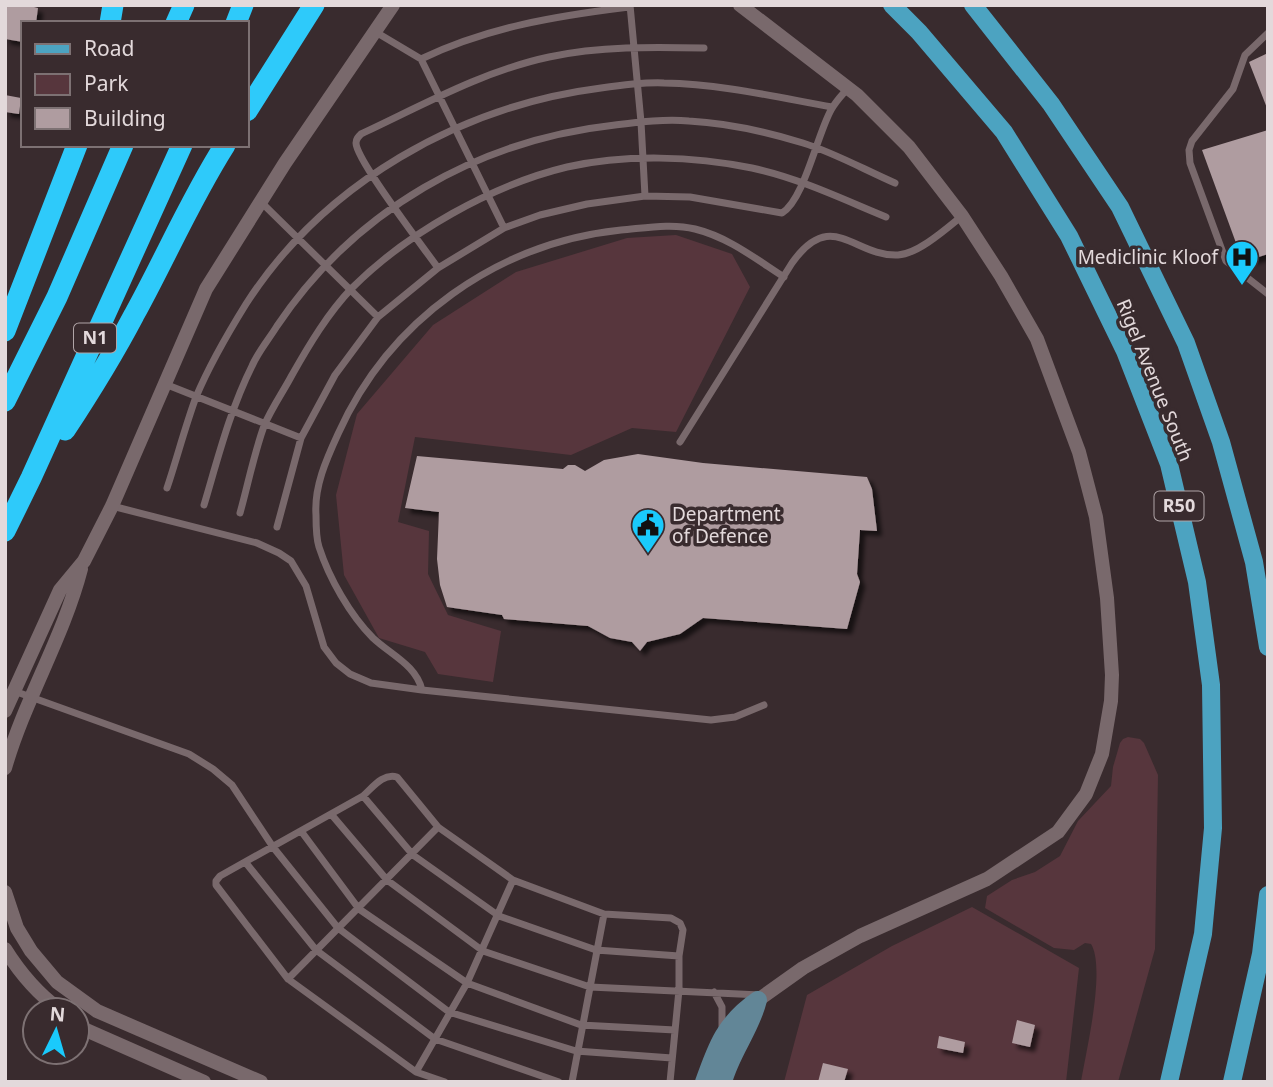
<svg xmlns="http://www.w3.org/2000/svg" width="1273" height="1087" font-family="'Noto Sans',sans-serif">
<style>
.green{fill:#57363d}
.building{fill:#af9ca0;filter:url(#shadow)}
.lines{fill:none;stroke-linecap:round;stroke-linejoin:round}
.lane{stroke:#79696c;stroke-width:7}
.street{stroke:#79696c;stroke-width:14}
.secondary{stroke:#628697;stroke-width:18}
.primary{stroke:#4ca3c1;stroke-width:18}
.highway{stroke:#2ecafa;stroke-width:21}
.labels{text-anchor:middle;stroke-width:7;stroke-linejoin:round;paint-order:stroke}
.shield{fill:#392b2e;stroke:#b0a5a7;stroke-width:2}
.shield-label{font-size:18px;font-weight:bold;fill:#e3d9db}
.poi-label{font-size:19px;fill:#e3d9db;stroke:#392b2e;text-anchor:end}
.street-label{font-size:19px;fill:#e3d9db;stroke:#392b2e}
</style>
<defs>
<filter id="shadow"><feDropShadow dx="5" dy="5" stdDeviation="2" flood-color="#0009"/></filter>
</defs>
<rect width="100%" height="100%" fill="#392b2e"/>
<path class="green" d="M676,235L732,254L750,287L676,432L632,428L571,455L415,437L398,522L429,531L428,574L448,615L501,631L493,682L438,674L425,652L379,638L344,575L336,495L357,414L433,325L516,272L627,238Z
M1128,737L1140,739L1144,743L1158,775L1155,949L1118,1082H1081C1086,1052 1106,968 1091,944L1085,943L1074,950L1054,948L985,908L987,896L1012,880L1035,872L1060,856L1078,821L1111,786L1113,767L1120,743L1123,739Z
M972,907L1079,968L1066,1082H784L807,995L892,946Z"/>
<path class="building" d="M5,5H26L38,8L36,23H23V42L5,39Z
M1268,53V108H1267L1249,62Z
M5,95L21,98L19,114L5,112Z
M1268,130V254L1243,262L1202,150Z
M638,454L703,463L867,477L872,489L877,531L860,530L857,574L860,582L847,629L703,618L680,634L647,642L640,651L632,642L610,638L588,626L504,619L502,615L447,607L440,585L437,559L439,512L405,508L417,456L563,469L568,465H575L585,471L604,460Z
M1017,1020L1035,1025L1030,1047L1012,1043Z
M939,1036L965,1042L963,1053L937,1048Z
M823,1063L848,1069L844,1082H818Z"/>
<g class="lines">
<path class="lane" d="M630,5L641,122L645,196
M374,31L421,59L504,228
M1268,33L1245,55L1233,89L1192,141L1189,150L1190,163L1226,261L1268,294
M421,59C488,27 556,16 629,7
M261,202L378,317
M438,268C424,248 356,160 356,143C356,139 358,137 361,134C421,106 483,71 549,57C600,46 652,47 704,48
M165,384L301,438
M680,442L792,263C832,207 854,257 898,255C918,254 946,229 962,216
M167,488C177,458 185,427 196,397C209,366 228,333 246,304C324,183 460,106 601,88C622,85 643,82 664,83C721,84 776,97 832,107
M204,505C218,458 230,410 252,366C258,352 269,339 277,326C355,210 478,140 615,125C640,122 664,119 689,121C727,123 767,132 803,143C835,153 865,170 895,183
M112,506L257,543L279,553L291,561L306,586L324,647L336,663L350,674L371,683L422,690L711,720L735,717L764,705
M240,513C248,484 254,454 264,426C271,409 283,392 292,375C309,345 328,313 352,288C407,233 492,185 567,167C626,154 693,156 752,168C799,178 842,199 886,217
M277,527L301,438L335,375L378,317L438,268L504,228L540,215L587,204L645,196L690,197L782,213C804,200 817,135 831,110C835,102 842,95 848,88
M422,690C416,665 391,655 373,638C350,615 329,578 319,547C316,538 316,525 316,515C314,487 326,460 338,434C389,320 497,243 621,230C645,228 672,223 695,229C728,237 756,259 784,277
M14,691L189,754L213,769L232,785L273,847L338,928L449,1012L576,1051L672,1058
M363,796L413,855L499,916L596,950L679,956
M331,814L387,880L483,951L590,987L760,995
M301,831L359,909L467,983L581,1025L675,1030
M246,863L316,950L435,1039L559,1082
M288,979L438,827
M714,992L722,1007V1030
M416,1072L467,983L513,880
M445,1082L416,1072L288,979L216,885V881L220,876L363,796C373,787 383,773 397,777L438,827L513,880L604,914L671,918L680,923L683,930L679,956V990L670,1082
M572,1082L604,914"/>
<path class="street" d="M740,5L857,95L909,147L962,216L1001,276L1037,339L1079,452L1096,517L1107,598L1112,675L1111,701L1102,754L1086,794L1058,832L987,879L860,936L803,968L758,1000
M5,711L60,590L84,561L112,506L206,289L285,163L393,5
M5,768C25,699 63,638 81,569
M5,892L17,928L31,951L57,982L97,1011L261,1082
M5,949C20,973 38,994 60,1010
M77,1023L86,1030L204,1082"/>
<path class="secondary" d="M704,1082C717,1045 725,1023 758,1000
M723,1082C731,1052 751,1029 758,1000"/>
<path class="primary" d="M892,5L919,32L1004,132L1069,236L1125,351L1169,464L1197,582L1211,685L1213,828L1203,934L1169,1082
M973,5L1051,104L1120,207L1186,343L1221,442L1254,562L1268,647
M1232,1082L1261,954L1268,895"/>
<path class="highway" d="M110,23L113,5
M176,23L184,5
M236,23L243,5
M247,111L314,5
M5,331L77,145
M5,401L57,297L123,145
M65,430C90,392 113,355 134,315C165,259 190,200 225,145
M5,531L31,478L182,145"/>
</g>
<defs>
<symbol id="hospital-pin" viewBox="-11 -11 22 30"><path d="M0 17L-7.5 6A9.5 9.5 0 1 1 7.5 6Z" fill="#1acafc" stroke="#392b2e"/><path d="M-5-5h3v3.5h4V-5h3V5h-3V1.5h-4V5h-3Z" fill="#111"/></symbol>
<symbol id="civic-pin" viewBox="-11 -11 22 30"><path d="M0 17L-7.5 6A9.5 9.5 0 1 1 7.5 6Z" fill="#1acafc" stroke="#392b2e"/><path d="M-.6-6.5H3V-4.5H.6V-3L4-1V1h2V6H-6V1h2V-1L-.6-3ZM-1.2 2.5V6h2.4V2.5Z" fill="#111"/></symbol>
</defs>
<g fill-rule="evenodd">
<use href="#hospital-pin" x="1223" y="238" width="38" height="52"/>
<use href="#civic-pin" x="629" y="506" width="38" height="52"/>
</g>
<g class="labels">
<g class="shield">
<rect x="74" y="323.5" width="42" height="29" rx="5"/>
<rect x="1154.5" y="491.5" width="49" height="29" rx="5"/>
</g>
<g class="shield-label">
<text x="95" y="344">N1</text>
<text x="1179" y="512">R50</text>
</g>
<g class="poi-label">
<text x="1218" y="264">Mediclinic Kloof</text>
<text x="672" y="521" text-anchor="start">Department<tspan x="672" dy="22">of Defence</tspan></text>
</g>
<g class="street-label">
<text transform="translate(1155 380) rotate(68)" y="7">Rigel Avenue South</text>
</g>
</g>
<rect width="1273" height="1087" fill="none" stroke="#e3d9db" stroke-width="14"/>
<rect x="21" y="21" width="228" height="126" fill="#392b2e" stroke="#7d7173" stroke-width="2"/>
<rect x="35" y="44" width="35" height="10" fill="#4ca3c1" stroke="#7d7173" stroke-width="2"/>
<text x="84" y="56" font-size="21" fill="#e3d9db">Road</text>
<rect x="35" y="74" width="35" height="21" fill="#57363d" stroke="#7d7173" stroke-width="2"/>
<text x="84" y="91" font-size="21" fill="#e3d9db">Park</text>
<rect x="35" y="108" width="35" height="21" fill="#af9ca0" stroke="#7d7173" stroke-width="2"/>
<text x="84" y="126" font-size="21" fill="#e3d9db">Building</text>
<g transform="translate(56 1031) rotate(5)"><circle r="33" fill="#392b2e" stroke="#7d7173" stroke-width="2"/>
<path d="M0-5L12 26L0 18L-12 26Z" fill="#1acafc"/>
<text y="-10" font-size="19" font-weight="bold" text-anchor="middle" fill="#e3d9db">N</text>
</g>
</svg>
